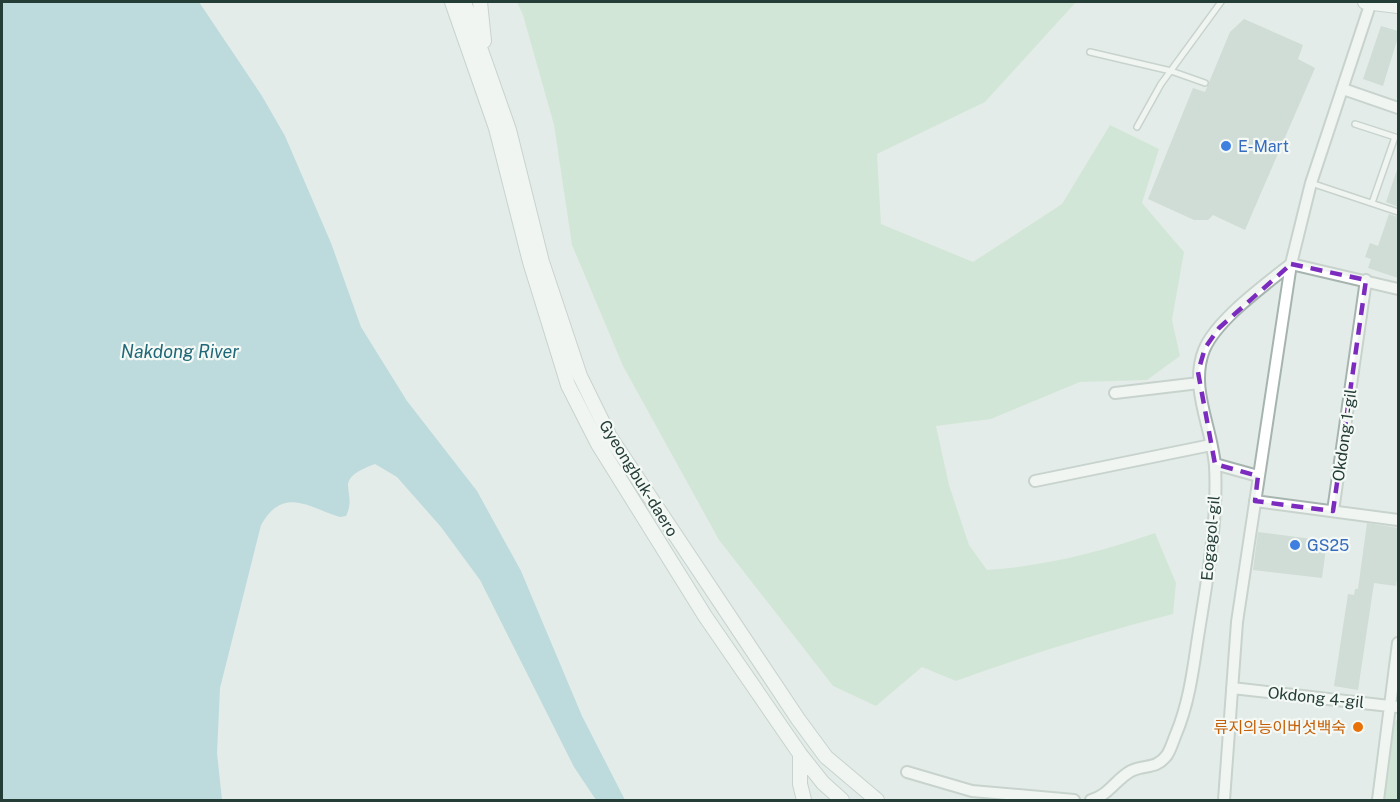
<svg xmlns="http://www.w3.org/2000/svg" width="1400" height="802" font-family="'Public Sans','Noto Sans KR',sans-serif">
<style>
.green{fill:#bdddc6}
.water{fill:#8ec4cf}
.building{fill:#b9c7c1}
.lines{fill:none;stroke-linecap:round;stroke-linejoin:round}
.service-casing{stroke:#a6b4af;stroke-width:8}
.minor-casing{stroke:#a6b4af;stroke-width:14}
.tertiary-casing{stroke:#a6b4af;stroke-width:16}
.secondary-casing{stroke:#a2b8b0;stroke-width:18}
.service{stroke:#fff;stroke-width:5}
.minor{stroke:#fff;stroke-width:10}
.tertiary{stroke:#fff;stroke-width:14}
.secondary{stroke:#fff;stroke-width:15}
.marked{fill:none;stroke:#7b2cbf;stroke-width:4.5;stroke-dasharray:12 8;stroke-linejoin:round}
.shop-dot{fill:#3f7fe0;stroke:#f4f9f6;stroke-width:2}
.food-dot{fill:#e8710a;stroke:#f4f9f6;stroke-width:2}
.labels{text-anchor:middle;stroke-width:4.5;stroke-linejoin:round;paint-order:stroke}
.shop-label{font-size:16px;fill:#366cbe;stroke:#f4f9f6;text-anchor:start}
.street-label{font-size:16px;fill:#243d37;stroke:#f4f9f6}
.food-label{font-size:16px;fill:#c56008;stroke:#f4f9f6;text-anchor:end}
.water-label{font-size:18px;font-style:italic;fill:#206877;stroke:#f4f9f6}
</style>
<rect width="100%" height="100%" fill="#e3ece8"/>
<path class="green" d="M517,2H1076L985,102L877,154L881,224L973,262L1062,204L1110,125L1159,149L1142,203L1184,252L1172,320L1180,356L1147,380L1080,382L991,419L936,426L949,485L969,545L987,570C1045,566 1100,552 1155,533L1176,583L1173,614C1099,633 1027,655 956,681L922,667L876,706L833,686L719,540L623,366L572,245L554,125L523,15Z
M1398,718V800H1382L1393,724Z"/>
<path class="water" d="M2,2H199L262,96L285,136L331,243L361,327L407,401L477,491L521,571L582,716L625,800H596L574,767L480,580L441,527L397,477L375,464C329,481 359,490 346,516L340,517C309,508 284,485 261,525L220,688L217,753L222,800H2Z"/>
<path class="building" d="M1244,19L1303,45L1298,59L1315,68L1245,230L1213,215L1208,220H1194L1148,199L1193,88L1205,92L1230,32Z
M1381,26L1398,31V37L1383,86L1363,79Z
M1397,170H1398V207L1386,202Z
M1389,214L1398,217V278L1368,268L1371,259L1365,257L1370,243L1378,246Z
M1367,523L1398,528V572L1396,586L1374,583L1358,690L1334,686L1348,594L1354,595L1355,589H1358Z
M1258,532L1327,541L1322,578L1253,570Z"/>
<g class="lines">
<defs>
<path id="service" d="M1090,52L1171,71L1205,83
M1355,124L1395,137L1372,203
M1137,127L1161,84L1221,2
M1311,183L1398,212"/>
<path id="minor" d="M1343,89L1398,108
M1291,264L1398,289
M1115,393L1199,383
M1215,464L1258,476
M1035,481L1211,445
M1255,501L1398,520
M1333,511L1366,280
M1232,688L1398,707
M907,772L972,791L1074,800
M1091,800C1108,796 1116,779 1131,771C1145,764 1156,770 1167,755C1171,749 1173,741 1176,734C1189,703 1193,670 1198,637C1207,580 1218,523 1215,466C1212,427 1189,388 1204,350C1216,320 1266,284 1291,264
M1224,800L1237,622L1291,264L1311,183L1371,2
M1378,800L1398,643"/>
<path id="tertiary" d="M452,2L496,128L530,262L568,385L598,444L705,616L800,754L823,783L842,800
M464,2L509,130L542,262L580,376L610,437L798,719L826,757L877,800
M480,2L484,41
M1365,2L1398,6
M800,754V784L804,800"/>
<path id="secondary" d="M873,800V798"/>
</defs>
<use href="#service" class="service-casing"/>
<use href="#minor" class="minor-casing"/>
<use href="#tertiary" class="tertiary-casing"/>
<use href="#secondary" class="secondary-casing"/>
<use href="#service" class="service"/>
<use href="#minor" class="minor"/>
<use href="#tertiary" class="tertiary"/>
<use href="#secondary" class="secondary"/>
</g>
<path d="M0 0H1400V802H0ZM1291,264L1366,280L1333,511L1255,501L1258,476L1215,464L1198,372L1205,348L1219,328Z" fill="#e3ece8" fill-opacity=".55" fill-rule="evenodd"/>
<path class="marked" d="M1291,264L1366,280L1333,511L1255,501L1258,476L1215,464L1198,372L1205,348L1219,328Z"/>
<g class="shop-dot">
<circle cx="1226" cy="146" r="6"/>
<circle cx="1295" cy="545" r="6"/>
</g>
<circle class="food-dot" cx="1358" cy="727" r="6"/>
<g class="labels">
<g class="shop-label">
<text x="1238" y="152">E-Mart</text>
<text x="1307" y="551">GS25</text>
</g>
<g class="street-label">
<text transform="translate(1344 435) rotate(-82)" y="6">Okdong 1-gil</text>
<text transform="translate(639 478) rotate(58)" y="6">Gyeongbuk-daero</text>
<text transform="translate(1210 538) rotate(-85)" y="6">Eogagol-gil</text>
<text transform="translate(1316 697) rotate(6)" y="6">Okdong 4-gil</text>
</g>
<g class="food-label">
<text x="1346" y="733">류지의능이버섯백숙</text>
</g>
<g class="water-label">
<text x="180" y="358">Nakdong River</text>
</g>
</g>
<rect width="1400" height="802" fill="none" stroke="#243d37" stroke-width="6"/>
</svg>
